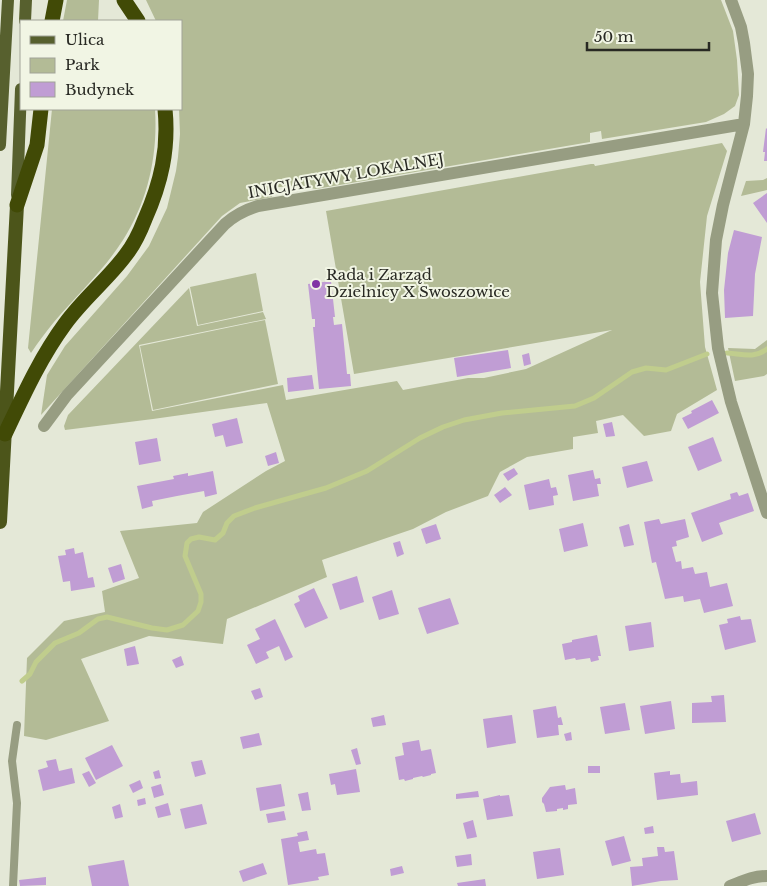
<svg xmlns="http://www.w3.org/2000/svg" width="767" height="886" font-family="'Libre Baskerville',serif">
<style>
.green{fill:#b3bb96}
.lines{fill:none;stroke-linecap:round;stroke-linejoin:round}
.stream{stroke:#c0cd8d;stroke-width:5}
.building{fill:#c09dd4}
.service{stroke:#979d82;stroke-width:8}
.minor{stroke:#979d82;stroke-width:12}
.tertiary{stroke:#979d82;stroke-width:12}
.primary{stroke:#57602e;stroke-width:12}
.trunk{stroke:#4c551a;stroke-width:14}
.motorway{stroke:#414a06;stroke-width:15}
.poi-dot{fill:#8134a5;stroke:#f1f5e4;stroke-width:2}
.labels{text-anchor:middle;stroke-width:4;stroke-linejoin:round;paint-order:stroke}
.street-label{font-size:15px;fill:#282923;stroke:#f1f5e4}
.poi-label{font-size:15px;fill:#282923;stroke:#f1f5e4;text-anchor:start}
</style>
<rect width="100%" height="100%" fill="#e4e8d7"/>
<path class="green" d="M67,0H99L98,21H63Z
M146,0H721L733,31L737,60L739,95L735,106L724,114L706,122L602,139L601,131L590,133V142L316,189C301,186 288,185 273,188L272,197L240,203L222,216L41,415L47,375L65,346L127,276L149,246L167,208L176,171L178,157L180,134L179,109H181V21H156Z
M52,109H155C158,155 148,201 123,240C104,270 77,295 54,322C46,332 38,342 31,353L28,348Z
M722,143L727,151L707,216L700,282L705,347L717,390L677,414L671,431L644,436L623,415L596,421L598,433L573,437V449L527,457L500,472L488,496L446,512L413,529L322,560L327,577L227,619L223,644L149,636L81,659L109,721L46,740L24,736L27,658L64,621L105,612L102,591L139,578L120,531L197,523L203,512L266,471L285,461L267,403L153,419L65,430L64,426L68,415L189,288L197,326L263,312L266,319L139,345L152,411L283,385L286,400L397,381L403,390L468,378H484L526,369L612,330L354,374L326,211L591,164H594L595,166Z
M767,178V190L741,196L746,181L763,180Z
M256,273L263,311L198,325L190,287Z
M265,320L278,384L153,410L140,346Z
M767,340V374L764,376L735,381L728,348L755,349Z"/>
<g class="lines">
<path class="stream" d="M727,353C742,354 754,359 767,349
M22,681L30,674L36,662L55,643L79,633L98,619L107,617L152,628L167,630L183,625L198,611L201,602V594L185,556L187,543L191,539L199,537L215,540L223,533L227,523L234,516L255,508L326,488L367,471L420,438L443,427L464,420L502,413L575,406L594,398L632,372L646,368L666,370L707,354"/>
</g>
<path class="building" d="M766,128L767,129V161H764L765,152H763Z
M767,193V223L753,203Z
M734,230L762,237L755,274L753,316L725,318L724,290L728,253Z
M331,281L335,317H333L334,325L342,324L347,374H350L351,386L319,389L313,327H315V319H312L308,284Z
M508,350L511,368L457,377L454,358Z
M529,353L531,364L524,366L522,355Z
M312,375L314,389L288,392L287,378Z
M712,400L719,413L688,429L682,418L692,413L691,411Z
M237,418L243,443L226,447L223,435L215,437L212,424Z
M612,422L615,436L606,437L603,424Z
M713,437L722,461L698,471L688,447Z
M157,438L161,461L139,465L135,442Z
M276,452L279,463L268,466L265,456Z
M647,461L653,481L627,488L622,467Z
M514,468L518,474L508,481L503,474Z
M593,470L595,479L600,478L601,484H597L599,496L573,501L568,475Z
M213,471L217,494L205,497L204,491L177,496L152,501L153,506L142,509L137,486L174,479L173,476L188,473V476Z
M549,479L551,488L556,487L558,495L553,496L554,505L529,510L524,485Z
M505,487L512,495L500,503L494,495Z
M737,492L739,496L748,493L754,511L719,523L723,534L702,542L691,513L731,499L730,494Z
M659,519L661,524L685,519L689,537L676,541L677,546L672,547L676,562L681,561L682,569L693,567L695,574L707,572L710,587L727,583L733,606L704,613L700,599L684,602L683,596L665,599L656,562L652,563L644,522Z
M583,523L588,546L564,552L559,529Z
M436,524L441,539L426,544L421,529Z
M629,524L634,545L624,547L619,527Z
M400,541L404,554L397,557L393,543Z
M74,548L75,554L83,552L88,578L93,577L95,587L71,591L70,581L63,582L58,556L66,555L65,550Z
M121,564L125,579L113,583L108,568Z
M357,576L364,602L340,610L332,584Z
M314,588L328,618L305,628L294,604L300,601L298,596Z
M392,590L399,614L379,620L372,597Z
M450,598L459,624L427,634L418,608Z
M740,616L741,620L751,619L756,642L725,650L719,625L728,623L727,619Z
M275,619L293,657L285,661L279,646L266,652L269,658L256,664L247,645L260,639L255,629Z
M651,622L654,647L629,651L625,626Z
M597,635L601,656H598L599,660L591,662L590,658L576,660L575,658L565,660L562,644L572,642V640Z
M135,646L139,664L127,666L124,649Z
M181,656L184,665L176,668L172,660Z
M260,688L263,697L255,700L251,691Z
M724,695L726,722L692,723V703L712,702L711,696Z
M671,701L675,729L645,734L640,706Z
M625,703L630,730L605,734L600,707Z
M556,706L558,718L561,717L563,725H558L559,735L537,738L533,710Z
M384,715L386,725L373,727L371,718Z
M512,715L516,743L487,748L483,719Z
M571,732L572,740L566,741L564,734Z
M259,733L262,745L243,749L240,737Z
M419,740L421,751L431,749L436,773L431,774V775L423,777L422,776L413,778V779L405,781L404,779L399,780L395,757L404,755L402,743Z
M112,745L123,766L96,780L85,758Z
M357,748L361,764L356,765L351,750Z
M56,759L59,771L72,768L75,783L43,791L38,770L48,767L46,761Z
M202,760L206,774L195,777L191,762Z
M588,766H600V773H588Z
M356,769L360,792L337,795L335,784L331,785L329,774Z
M159,770L161,778L155,779L153,772Z
M89,771L96,783L89,787L82,774Z
M670,771V775L680,774L681,783L697,781L698,795L657,800L654,773Z
M140,780L143,788L133,793L129,785Z
M161,784L164,795L154,798L151,787Z
M281,784L285,806L260,811L256,788Z
M565,785L566,790L575,788L577,804L568,805V809L563,810V808L557,809V811L546,812L544,804L542,802V798L550,787Z
M478,791L479,797L456,799V794Z
M308,792L311,810L302,811L298,794Z
M500,795V796L509,795L513,816L487,820L483,799Z
M145,798L146,804L138,806L137,800Z
M168,803L171,815L158,818L155,807Z
M120,804L123,817L115,819L112,807Z
M202,804L207,824L185,829L180,809Z
M284,811L286,820L268,823L266,814Z
M755,813L761,834L732,842L726,821Z
M473,820L477,837L467,839L463,823Z
M653,826L654,833L645,834L644,828Z
M307,831L309,840L298,842L300,852L316,849L317,854L325,853L329,875L318,877L319,880L288,885L281,839L298,836L297,833Z
M624,836L631,861L612,866L605,841Z
M657,847H664L665,852L674,851L678,880L661,881L632,886L630,867L643,866L642,858L658,856Z
M560,848L564,875L537,879L533,852Z
M471,854L472,865L457,867L455,856Z
M124,860L129,886H92L88,866Z
M263,863L267,874L243,882L239,871Z
M402,866L404,873L391,876L390,869Z
M46,877V885L20,886L19,880Z
M485,879L486,886H458L457,883Z"/>
<g class="lines">
<path class="service" d="M13,886L17,803L12,761L17,725"/>
<path class="minor" d="M731,0L741,27L744,43L748,74L747,96L744,124L723,205L716,240L712,293L718,348L731,402L767,513
M44,426L67,395L225,224C235,215 245,210 258,206L744,124"/>
<path class="tertiary" d="M730,886C743,881 753,876 767,876"/>
<path class="primary" d="M25,21L26,0
M0,145L8,0
M17,195L21,89"/>
<path class="trunk" d="M0,522L17,205"/>
<path class="motorway" d="M124,0L138,21
M52,21L56,0
M17,205L37,145L41,109
M5,434C23,396 40,358 65,324C83,299 107,280 125,256C134,245 140,232 145,219C161,183 169,149 165,109"/>
</g>
<circle class="poi-dot" cx="316" cy="284" r="5"/>
<g class="labels">
<g class="street-label">
<text transform="translate(346 176) rotate(-10)" y="5">INICJATYWY LOKALNEJ</text>
</g>
<g class="poi-label">
<text x="326" y="280">Rada i Zarząd<tspan x="326" dy="17">Dzielnicy X Swoszowice</tspan></text>
</g>
</g>
<rect x="20" y="20" width="162" height="90" fill="#f1f5e4" stroke="#a1a397"/>
<rect x="30" y="36" width="25" height="8" fill="#57602e" stroke="#a1a397"/>
<text x="65" y="45" font-size="15" fill="#282923">Ulica</text>
<rect x="30" y="58" width="25" height="15" fill="#b3bb96" stroke="#a1a397"/>
<text x="65" y="70" font-size="15" fill="#282923">Park</text>
<rect x="30" y="82" width="25" height="15" fill="#c09dd4" stroke="#a1a397"/>
<text x="65" y="95" font-size="15" fill="#282923">Budynek</text>
<path d="M587 42v8h122v-8" fill="none" stroke="#282923" stroke-width="2.5"/>
<text x="594" y="42" font-size="15" fill="#282923" stroke="#f1f5e4" stroke-width="4" paint-order="stroke">50 m</text>
</svg>
